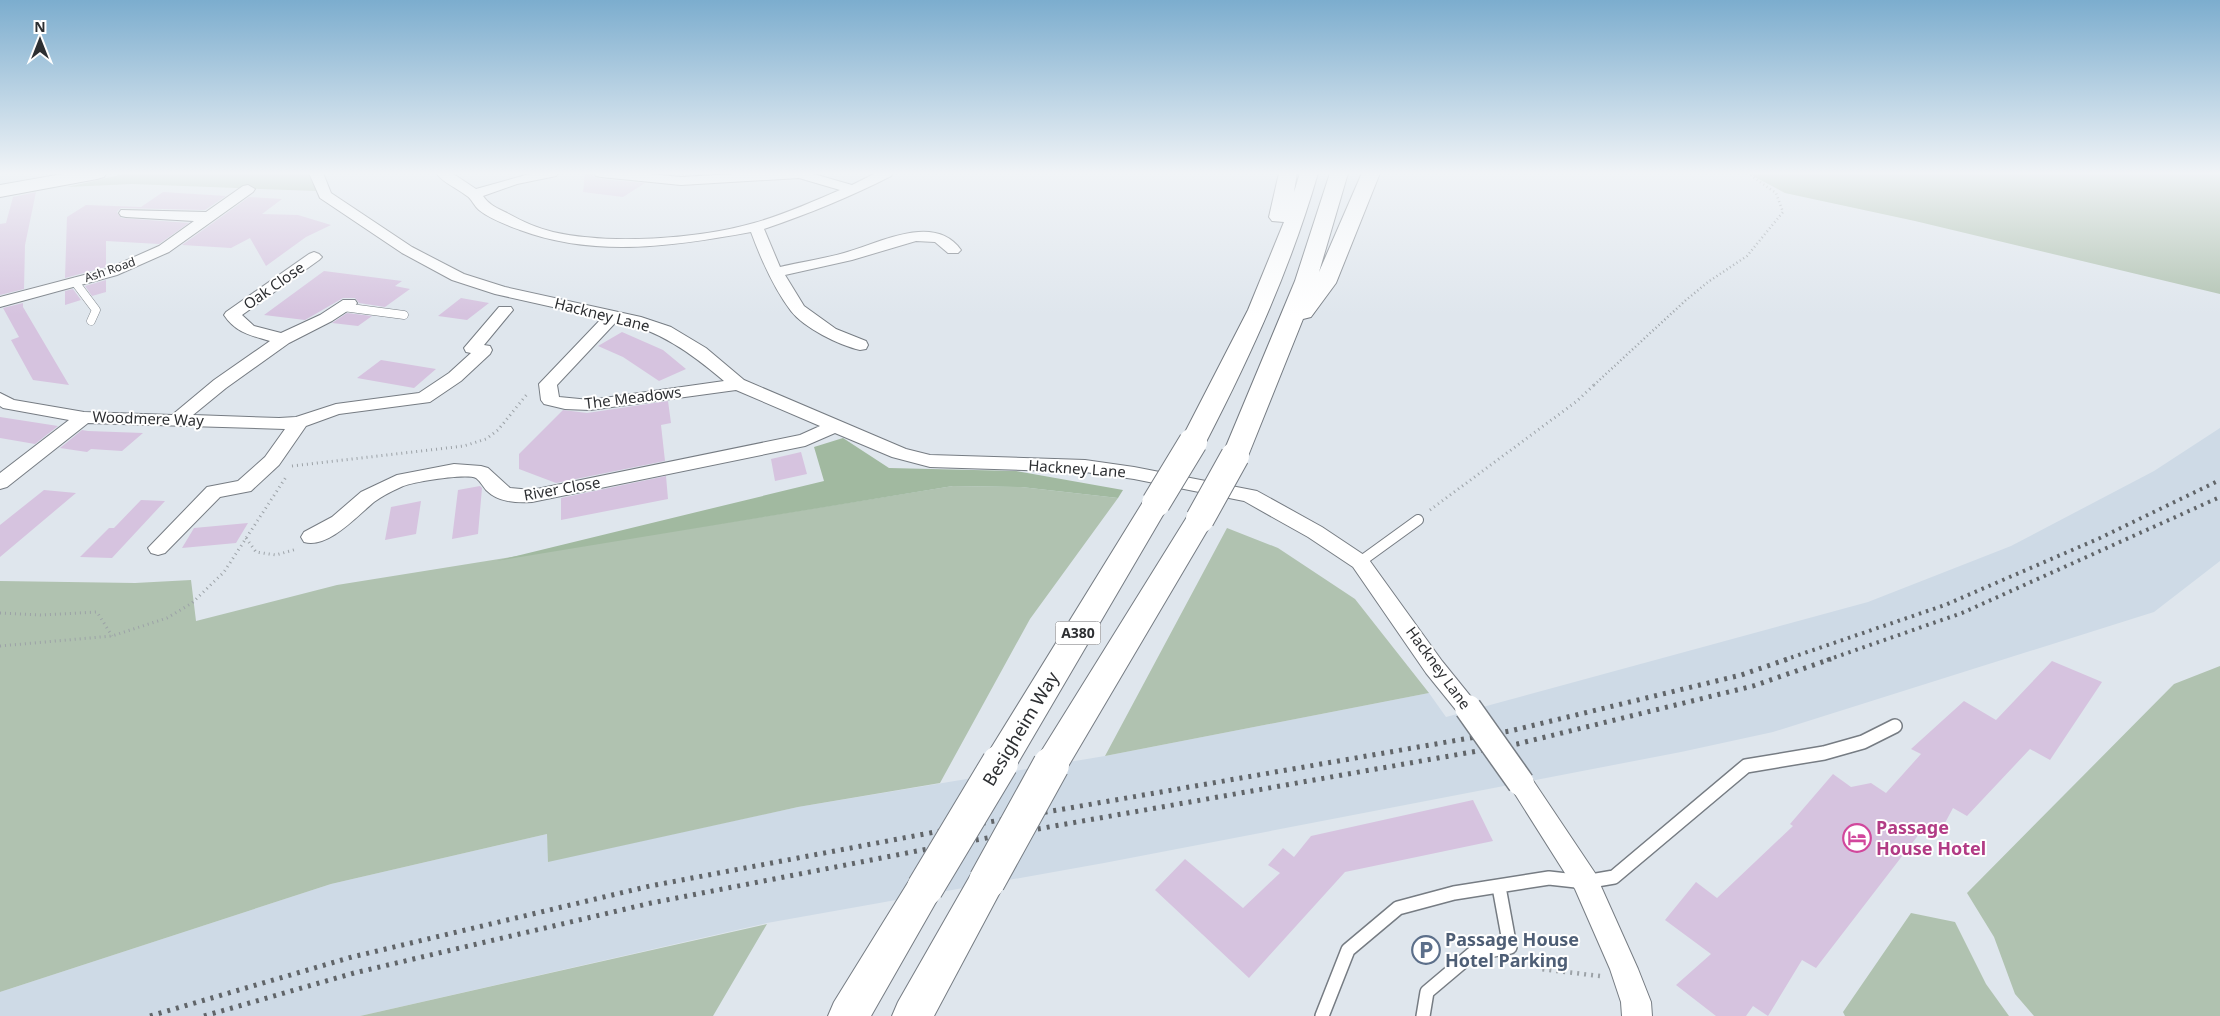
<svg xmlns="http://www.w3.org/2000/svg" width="2220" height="1016" font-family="'Noto Sans',sans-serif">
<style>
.built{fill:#cedae6}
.green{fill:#b0c2b0}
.forest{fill:#a1b9a0}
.building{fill:#d6c3df}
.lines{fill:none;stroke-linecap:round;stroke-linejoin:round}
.service-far2-casing{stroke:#767c83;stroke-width:9}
.service-far1-casing{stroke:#767c83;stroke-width:12}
.service-casing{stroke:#767c83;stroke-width:16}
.minor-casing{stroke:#767c83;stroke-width:2}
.primary-casing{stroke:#767c83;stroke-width:2}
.trunk-casing{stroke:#767c83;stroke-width:2}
.path-far2{stroke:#9ca2a7;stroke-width:2.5;stroke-dasharray:1 3;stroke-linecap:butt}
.path-far1{stroke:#9ca2a7;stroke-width:3;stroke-dasharray:1 4;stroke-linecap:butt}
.path{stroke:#9ca2a7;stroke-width:4.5;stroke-dasharray:2 5;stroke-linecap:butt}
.service-far2{stroke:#fff;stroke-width:8}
.service-far1{stroke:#fff;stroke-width:10}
.service{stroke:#fff;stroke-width:13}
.minor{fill:#fff;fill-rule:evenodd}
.primary{fill:#fff;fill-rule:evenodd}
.trunk{fill:#fff;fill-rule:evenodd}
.rail-far1{stroke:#616569;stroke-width:4;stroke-dasharray:2.5 5;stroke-linecap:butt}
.rail{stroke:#616569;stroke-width:5;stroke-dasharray:3 6;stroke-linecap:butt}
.minor-bridge-casing{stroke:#767c83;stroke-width:29;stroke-linecap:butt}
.trunk-bridge-far1-casing{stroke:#767c83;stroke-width:30;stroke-linecap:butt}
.trunk-bridge-casing{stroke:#767c83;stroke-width:38;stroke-linecap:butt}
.minor-bridge{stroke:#fff;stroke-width:26}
.trunk-bridge-far1{stroke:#fff;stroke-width:28}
.trunk-bridge{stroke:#fff;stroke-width:36}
.labels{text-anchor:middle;stroke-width:4;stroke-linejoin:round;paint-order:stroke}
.far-street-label{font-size:12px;fill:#2d2f32;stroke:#fff}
.shield{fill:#fff;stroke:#6c6d70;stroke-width:1}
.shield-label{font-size:14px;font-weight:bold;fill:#2d2f32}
.street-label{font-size:15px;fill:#2d2f32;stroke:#fff}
.near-street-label{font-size:18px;fill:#2d2f32;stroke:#fff}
.near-hotel-label{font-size:18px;font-weight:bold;fill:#b23c85;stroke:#fff;text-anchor:start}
.near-service-label{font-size:18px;font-weight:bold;fill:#4e5e75;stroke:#fff;text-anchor:start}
</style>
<rect width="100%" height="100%" fill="#dfe6ed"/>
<path class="built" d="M2220,428V561L2154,612L1773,732L1681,752L1104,863L767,923L360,1016H0V992L331,884L547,834L549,861L798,807L1105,756L1429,693L1446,717L1868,602L2011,546L2154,471Z"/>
<path class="green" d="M129,173H308L316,191L132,184L67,187Z
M1751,173H2220V294L1915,221L1785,193L1753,176Z
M953,486L1021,487L1118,498L1030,619L940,783L798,807L548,862L547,834L331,884L0,992V581L135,583L191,580L196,621L337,585Z
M1227,528L1278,548L1355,599L1429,693L1105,756Z
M2220,666V1016H2034L2015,994L1994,937L1967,893L2174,684Z
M1911,913L1955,922L1986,984L2009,1016H1845L1843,1012Z
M767,924L713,1016H360Z"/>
<path class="forest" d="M843,438L889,468L1016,471L1123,490L1118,498L1021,487L953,486L496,561L824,481L814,447Z"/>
<path class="building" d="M585,173H592L594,177L601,179L645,183L623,197L583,192Z
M36,192L25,245L24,289L0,295V224L6,223L13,197Z
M163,192L226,196L205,210L121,208L117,212L121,218L189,223L159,244L106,241V267L65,278L67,217L86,205L141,207Z
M249,197L282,199L262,214L298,215L331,225L306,237L266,266L250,238L231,248L182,245Z
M324,271L402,281L395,286L410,289L385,307L359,303L355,298H343L305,320L264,315Z
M106,280V292L92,296L85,286Z
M73,289L81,300L65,305V291Z
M461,298L489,303L467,320L438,316Z
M23,303V307L69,385L33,380L11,340L19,337L3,308Z
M347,313L372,316L358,326L332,323Z
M622,332L663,350L686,369L659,381L623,357L598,346Z
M381,360L436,369L414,388L357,378Z
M668,401L671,423L661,425L665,461L556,483L519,469V454L563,410L587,413Z
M0,417L58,426L35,444L0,438Z
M82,430L88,431L143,433L122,451L91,449L87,452L60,448Z
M801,452L807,474L775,481L771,459Z
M666,476L668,499L561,520V498Z
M480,486L482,488L478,534L452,539L458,490Z
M44,490L76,493L0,557V525Z
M141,500L165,501L112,558L80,557L109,528H114Z
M421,501L416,534L385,540L391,507Z
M248,523L236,543L182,548L194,528Z
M2052,661L2102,682L2050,760L2030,749L1967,816L1953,808L1939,834L1926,825L1816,968L1802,960L1768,1016L1753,1006L1746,1016H1716L1676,985L1711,954L1665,920L1696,882L1717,898L1793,826L1790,824L1833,774L1851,787L1871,783L1886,793L1921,754L1911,749L1964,701L1996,720Z
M1473,800L1493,841L1345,872L1249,978L1155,890L1185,859L1243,908L1280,873L1268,865L1283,848L1294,857L1311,836Z"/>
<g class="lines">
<defs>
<path id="service-far2" d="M75,282L96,310L91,321
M343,307L404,315"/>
<path id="service-far1" d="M1360,562L1418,520"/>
<path id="service" d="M1322,1016L1348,950L1398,908L1454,893L1549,878L1585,882L1614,877L1746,766L1824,753L1863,742L1895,726
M1423,1016L1427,992L1472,954L1510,947L1499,887"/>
<path id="minor" d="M309,173H323L331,193L412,247L464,274L505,287L641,317L671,327L706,348L744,380L906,449L930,455L1085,460L1134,467L1257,491L1322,527L1367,557L1442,661L1480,708L1476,715L1468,717L1460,715L1426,673L1353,567L1308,537L1244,501L1134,479L1085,472L930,467L892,457L835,433L805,446L532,502C515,503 498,502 486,490C483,486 479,480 476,478C466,473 411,482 401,487C392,491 382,496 374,502C357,516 328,549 304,542L301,537L304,532L332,517L361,492L397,475L454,464L481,466L488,468L510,488L532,490L800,435L820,426L736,390L590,410L565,409L544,404L541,400L539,384L602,318L495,294L452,280L402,253L320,198ZM617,321C659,330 691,353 724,381L590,400L559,397L557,385Z
M436,173H452L476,189L533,173H558L556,176L517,184L483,196C489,205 497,208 507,213C521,221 537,228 553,232C610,245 698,239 754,223C783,215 812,202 840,190L799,178L681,185L601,177L596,176L594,173H639L681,177L752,173H810L852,185L876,173H893L891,176C850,197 808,214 764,229L780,267C801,262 823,259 844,253C878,244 934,212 961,250L958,253H948L935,242L916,241L852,260L785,275L804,306L836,329L866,341L868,345L866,349L860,350C839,345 804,328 791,311C773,287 761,259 751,232C675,246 595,258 520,230C507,225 490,219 479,210C474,206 472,199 467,196C457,188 443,183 436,173Z
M248,185L255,189L253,192L169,252L117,275L0,307V297L107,269L159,246L194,221L126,217L121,216L119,213L121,210L206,212L243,186Z
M314,252L319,254L322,257L319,260L242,315L254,326L281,333L320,315L343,300H355L357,303L355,306L332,321L289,343L226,388L193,415L279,418L296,417L336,404L419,393L449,373L471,353L466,352L464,348L499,307H511L513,310L484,345L490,346L492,350L490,354L461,381L430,402L339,414L306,426L279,465L251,491L220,497L165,553L158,555L151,553L148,548L207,487L238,481L265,457L285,429L88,423L7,487L0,489V473L69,420L3,408L0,406V393L14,400L84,412L172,415L214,380L270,341C250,335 236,333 224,315L226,312L309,254Z
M1521,773L1530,776L1595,873L1638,969L1651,1002L1652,1016H1622L1621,1002L1610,969L1575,889L1508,783L1512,776Z"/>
<path id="primary" d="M68,173H106L104,177L97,179L0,197V185Z"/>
<path id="trunk" d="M1279,173H1297L1294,192L1300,173H1318C1291,267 1251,355 1206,442L1202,448L1193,450L1184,448L1180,442L1248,310L1284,222L1272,221L1269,217Z
M1330,173H1348L1319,272L1362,173H1380L1336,283L1311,317L1303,319L1248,456L1244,462L1235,464L1226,462L1222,456L1295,281Z
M1156,494L1166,497L1170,503L1012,773L1000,777L988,773L983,763L988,753L1146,497Z
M1200,510L1210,512L1214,519L1063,775L1051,779L1039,775L1034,765L1039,755L1190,512Z
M987,864L1000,869L1006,881L934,1016H892L898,1002L974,869Z
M925,871L938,876L944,888L871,1016H828L834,1002L912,876Z"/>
</defs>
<use href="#service-far2" class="service-far2-casing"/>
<use href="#service-far1" class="service-far1-casing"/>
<use href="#service" class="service-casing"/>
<use href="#minor" class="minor-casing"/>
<use href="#primary" class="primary-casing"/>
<use href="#trunk" class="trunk-casing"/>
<path class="path-far2" d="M1594,385L1686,300L1708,282L1747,256L1783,212L1776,193L1747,173"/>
<path class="path-far1" d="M292,466L464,446L486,439L498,430L528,393
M1430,510L1577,401L1595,384
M246,538L256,552L276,555L297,549
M0,613L41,615L97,612L112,636
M0,646L112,636L167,618L192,603L224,572L286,477"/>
<path class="path" d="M1525,958L1540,969L1600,976"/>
<use href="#service-far2" class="service-far2"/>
<use href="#service-far1" class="service-far1"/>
<use href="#service" class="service"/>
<use href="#minor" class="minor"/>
<use href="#primary" class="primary"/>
<use href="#trunk" class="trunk"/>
<path class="rail-far1" d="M1784,660L1945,605L2100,538L2220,480
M1827,660L1962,613L2220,497"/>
<path class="rail" d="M150,1016L352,957L650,886L972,825L1510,731L1741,675L1788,659
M204,1016L354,973L651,903L953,844L1517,744L1753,686L1831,659"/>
<defs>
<path id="minor-bridge" d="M1468,708L1521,783"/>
<path id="trunk-bridge-far1" d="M1156,503L1193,442
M1200,519L1235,456"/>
<path id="trunk-bridge" d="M987,881L1051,765
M925,888L1000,763"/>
</defs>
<use href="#minor-bridge" class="minor-bridge-casing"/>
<use href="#trunk-bridge-far1" class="trunk-bridge-far1-casing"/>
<use href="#trunk-bridge" class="trunk-bridge-casing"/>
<use href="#minor-bridge" class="minor-bridge"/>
<use href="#trunk-bridge-far1" class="trunk-bridge-far1"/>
<use href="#trunk-bridge" class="trunk-bridge"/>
</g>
<linearGradient id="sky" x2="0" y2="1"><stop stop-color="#7cadce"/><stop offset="0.55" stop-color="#f1f4f7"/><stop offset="1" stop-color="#f1f4f7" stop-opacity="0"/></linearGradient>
<rect width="2220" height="315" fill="url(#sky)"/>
<defs>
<symbol id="hotel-ring" viewBox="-11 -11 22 22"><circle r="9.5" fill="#fff" stroke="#d1479c" stroke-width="1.5"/><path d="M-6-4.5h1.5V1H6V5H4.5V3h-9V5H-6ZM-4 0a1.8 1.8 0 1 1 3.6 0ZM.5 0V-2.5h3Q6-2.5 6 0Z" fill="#d1479c"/></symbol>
<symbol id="parking-ring" viewBox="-11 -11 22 22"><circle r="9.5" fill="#fff" stroke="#5c6f8a" stroke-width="1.5"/><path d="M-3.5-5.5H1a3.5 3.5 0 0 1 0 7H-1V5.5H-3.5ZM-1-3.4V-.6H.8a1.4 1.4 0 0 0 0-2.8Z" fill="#5c6f8a"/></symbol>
</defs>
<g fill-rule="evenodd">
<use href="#hotel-ring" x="1841" y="822" width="32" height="32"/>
<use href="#parking-ring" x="1410" y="934" width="32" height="32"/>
</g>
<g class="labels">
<g class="far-street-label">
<text transform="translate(110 270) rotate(-19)" y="4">Ash Road</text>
</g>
<rect class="shield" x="1055.5" y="621.5" width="45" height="23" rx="4"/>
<g class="shield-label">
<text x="1078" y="638">A380</text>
</g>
<g class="street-label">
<text transform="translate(274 286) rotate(-35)" y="5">Oak Close</text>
<text transform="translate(602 315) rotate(14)" y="5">Hackney Lane</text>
<text transform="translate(633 398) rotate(-7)" y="5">The Meadows</text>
<text transform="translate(148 419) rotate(2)" y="5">Woodmere Way</text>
<text transform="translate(1077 469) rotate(4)" y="5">Hackney Lane</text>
<text transform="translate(562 489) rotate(-10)" y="5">River Close</text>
<text transform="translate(1438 668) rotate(54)" y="5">Hackney Lane</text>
</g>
<g class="near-street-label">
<text transform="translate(1021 729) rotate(-59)" y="6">Besigheim Way</text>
</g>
<g class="near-hotel-label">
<text x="1876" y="834">Passage<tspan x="1876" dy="21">House Hotel</tspan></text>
</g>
<g class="near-service-label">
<text x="1445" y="946">Passage House<tspan x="1445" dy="21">Hotel Parking</tspan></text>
</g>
</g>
<g transform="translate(40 40)" stroke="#ffffff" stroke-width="4" paint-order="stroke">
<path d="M0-4L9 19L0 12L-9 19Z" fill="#2d2f32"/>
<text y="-8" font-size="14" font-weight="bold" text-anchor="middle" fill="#2d2f32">N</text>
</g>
</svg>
